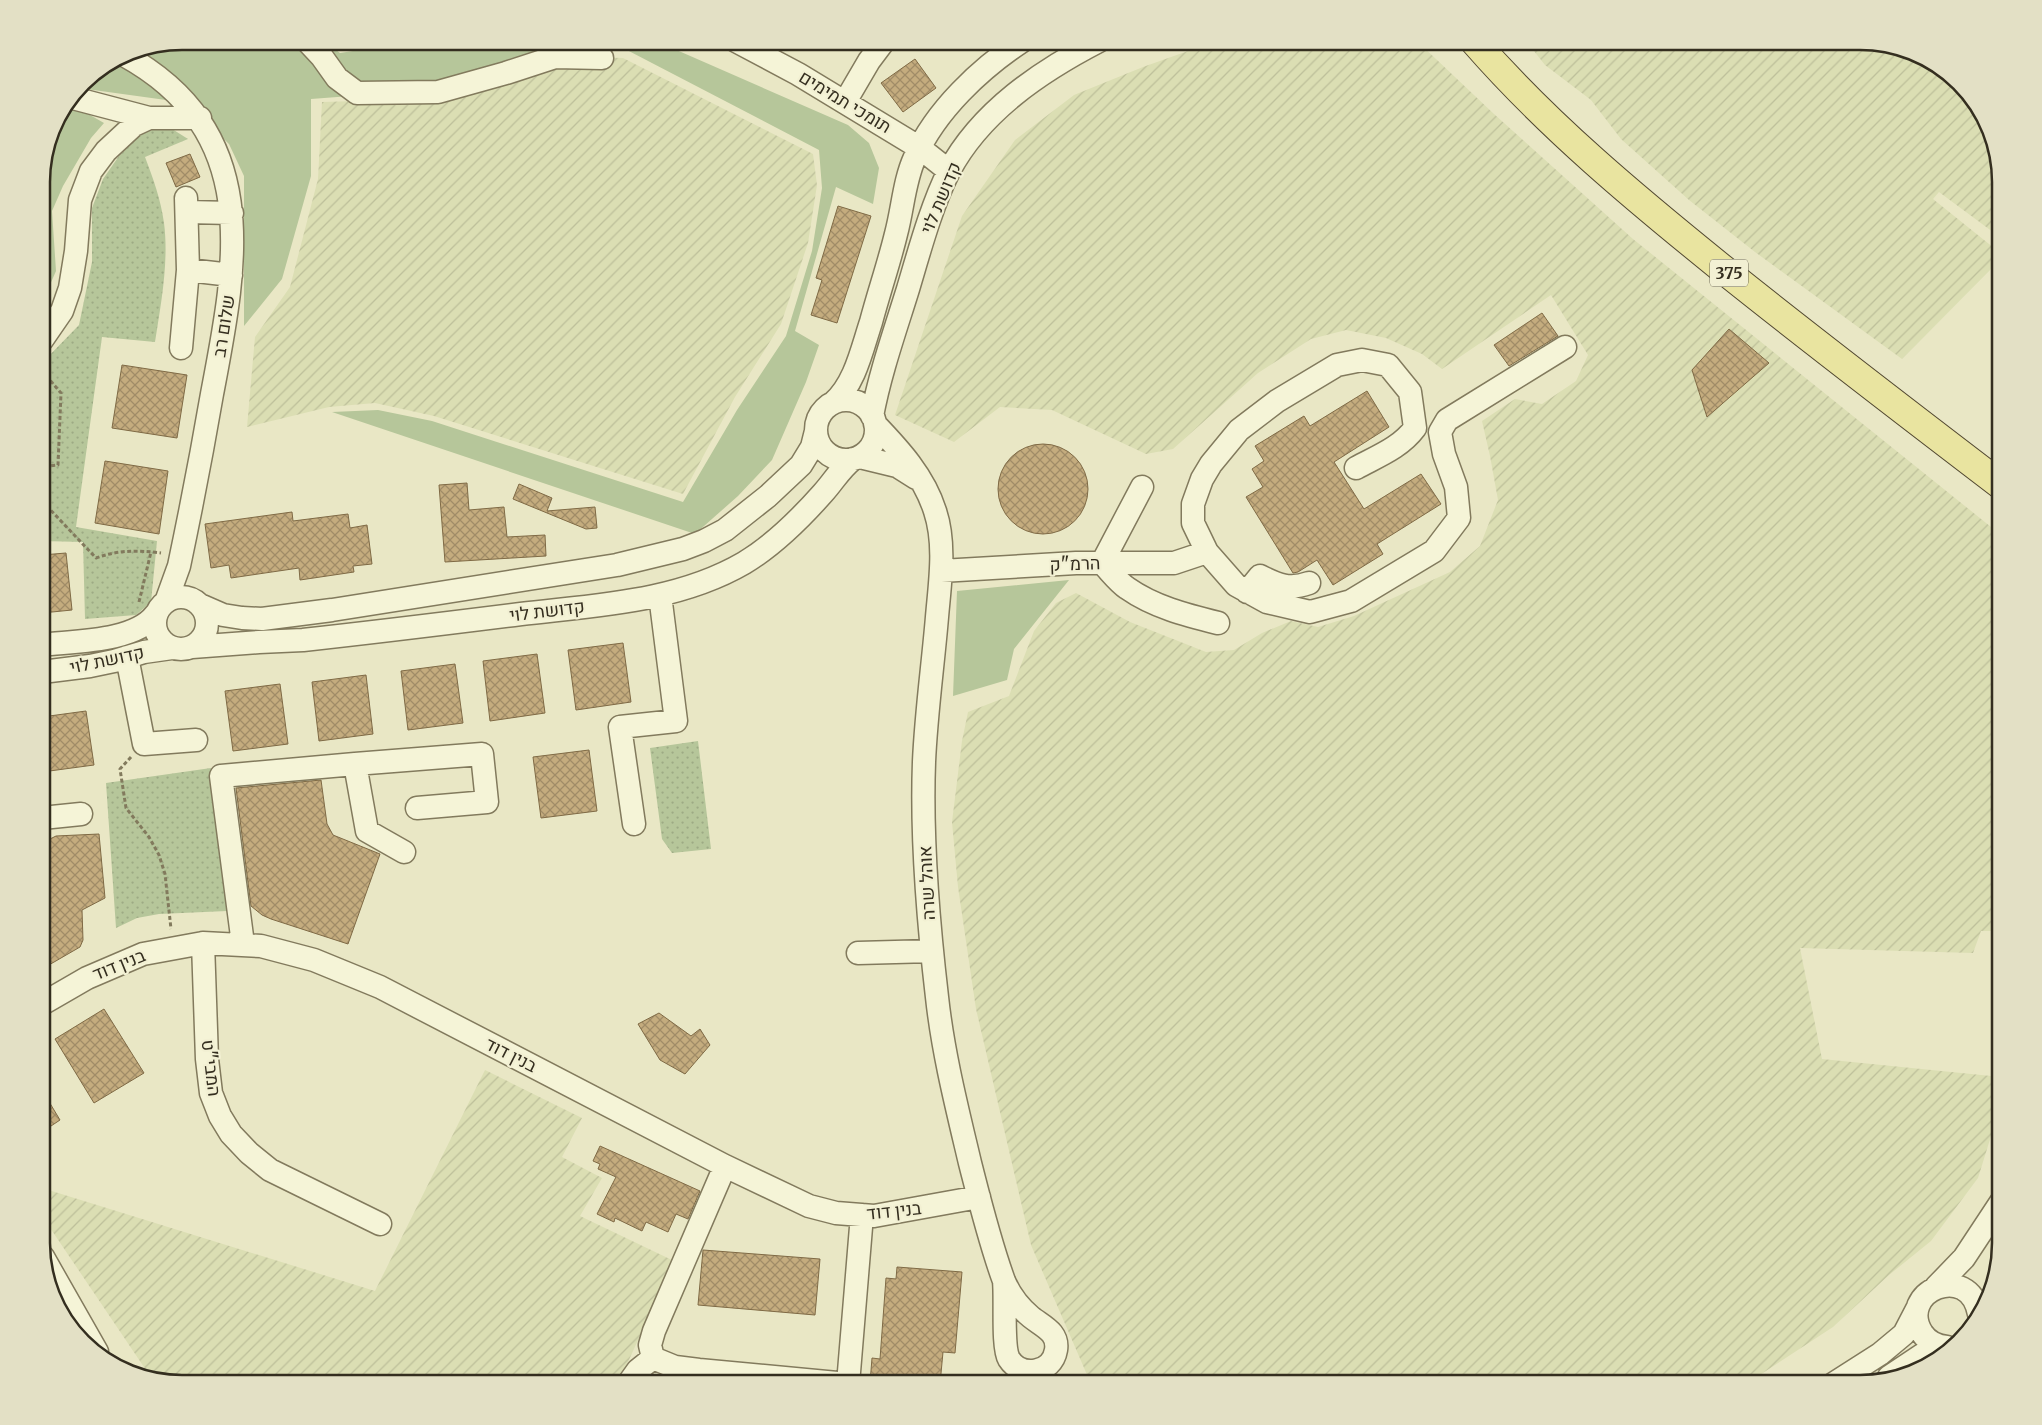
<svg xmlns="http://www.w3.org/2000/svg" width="2042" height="1425" font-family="Merriweather,Heebo,serif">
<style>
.farmland{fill:url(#farmland-furrows)}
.grass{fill:#b6c69a}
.park{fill:url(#park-dots)}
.building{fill:url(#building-cross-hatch);stroke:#7f6a45}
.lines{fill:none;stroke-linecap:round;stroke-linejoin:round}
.minor-casing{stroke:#827a5d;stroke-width:25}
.major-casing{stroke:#514730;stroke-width:30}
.path{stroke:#827a5d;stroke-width:3;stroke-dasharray:4 2.5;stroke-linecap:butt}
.minor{stroke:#f5f4d7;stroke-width:22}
.major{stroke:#e9e4a0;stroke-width:28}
.labels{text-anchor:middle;stroke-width:4.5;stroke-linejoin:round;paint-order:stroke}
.shield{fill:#f2f0d3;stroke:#6d6855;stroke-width:1}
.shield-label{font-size:16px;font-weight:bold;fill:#342e1f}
.street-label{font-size:18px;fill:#342e1f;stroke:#f2f0d3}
.rim{fill:none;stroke:#342e1f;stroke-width:2.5}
</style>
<defs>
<pattern id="farmland-furrows" width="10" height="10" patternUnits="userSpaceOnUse" patternTransform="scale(1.25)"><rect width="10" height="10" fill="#dbdeb3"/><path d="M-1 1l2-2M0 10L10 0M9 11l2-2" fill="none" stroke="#bdbf9a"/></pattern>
<pattern id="park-dots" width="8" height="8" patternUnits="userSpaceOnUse" patternTransform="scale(1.25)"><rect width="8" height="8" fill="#b6c69a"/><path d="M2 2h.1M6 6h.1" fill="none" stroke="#9daa84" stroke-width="1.8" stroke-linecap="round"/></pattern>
<pattern id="building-cross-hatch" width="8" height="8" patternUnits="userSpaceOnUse" patternTransform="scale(1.25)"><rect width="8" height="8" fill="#c4ac7e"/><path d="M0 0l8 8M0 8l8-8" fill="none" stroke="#a08c67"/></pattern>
</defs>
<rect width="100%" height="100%" fill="#e9e7c5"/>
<path class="farmland" d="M1216,41H1417L1494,114L1633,239L2001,535V931H1981L1973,953L1800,948L1822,1059L2001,1077V1104L1978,1178L1931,1241L1889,1275L1833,1327L1746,1384H1091L1031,1245L976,1009L958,887L952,822L962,741L968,712L1009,696L1034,631L1056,603L1076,593L1130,622L1206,652L1234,650L1262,633L1291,621L1318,627L1354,616L1450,572L1480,546L1498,500L1490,456L1482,421L1515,399L1542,404L1576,381L1588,355L1551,295L1442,369L1422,354L1386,338L1346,330L1311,339L1258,373L1173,449L1146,454L1052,410L1000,407L954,442L895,415L962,216L1015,140L1074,95L1143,67Z
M1526,41H1859L1938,65L1986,120L2001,182V238L1939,192L1933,199L1994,248L1998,262L1902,359L1755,252L1689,200L1621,139L1591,100L1545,65Z
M588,57L623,58L813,154L817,185L808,243L781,324L735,397L683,494L434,416L375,403L329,407L247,427L255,337L290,287L318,179L322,102L394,100Z
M485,1070L582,1118L562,1157L602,1178L580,1216L674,1261L618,1384H183L148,1373L42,1216V1188L375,1291Z"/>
<path class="grass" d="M183,41H325L340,53L416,41H656L848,125L869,143L879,168L873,204L836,187L795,331L819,345L806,382L772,460L738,496L695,534L332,412L378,410L432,421L683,502L737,410L786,336L812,251L822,188L819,150L625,49L524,57L495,74L390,93L311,99V176L282,279L244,326V176L229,144L202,118L166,100L79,88L83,82L129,52Z
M67,106L83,111L104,123L91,138L63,186L52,211L56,271L42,303V174L52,128Z
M1069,580L1014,649L1007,680L953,696L957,591Z"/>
<path class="park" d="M157,127H169L188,139L145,157C153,178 161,200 164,223C169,261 161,304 155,342L102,337L76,527L157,541L151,602L136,615L85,619L83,542L42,541V363L79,325L92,262V208L103,179L119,156L143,133Z
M698,741L711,849L672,853L662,839L650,748Z
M211,768L227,911L159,914L137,918L116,928L106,783Z"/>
<path class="building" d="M915,59L936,88L903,112L881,83Z
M190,154L200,177L176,187L166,163Z
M838,206L871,216L837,323L811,315L822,280L816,278Z
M1542,313L1558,336L1509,366L1494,345Z
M1729,329L1769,363L1707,417L1692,370Z
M122,365L187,375L177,438L112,428Z
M1367,391L1389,427L1334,462L1364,509L1421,474L1441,504L1377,544L1383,554L1333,585L1317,560L1298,572L1293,573L1246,497L1263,487L1252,469L1264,461L1255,446L1304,416L1310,426Z
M998 489a45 45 0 1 1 90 0a45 45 0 1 1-90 0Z
M105,461L168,471L159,534L95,523Z
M467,483L469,510L504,507L507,537L545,535L546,556L445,562L439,485Z
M519,484L552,498L547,511L595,507L597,528L586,529L513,499Z
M292,512L293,521L348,514L350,528L367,525L372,564L353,566L354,572L300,580L299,568L231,578L229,565L211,568L205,524Z
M66,553L72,610L42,613V555Z
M623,643L631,702L576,710L568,650Z
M537,654L545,713L490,721L483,661Z
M455,664L463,723L408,730L401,671Z
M366,675L373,734L319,741L312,682Z
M280,684L288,744L233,751L225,691Z
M86,711L94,765L42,772V717Z
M589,750L597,811L541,818L533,757Z
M321,780L327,824L333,835L380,854L348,944L271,919L262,915L251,906L236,788Z
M99,834L105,898L82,910L83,940L80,947L42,969V843L56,836Z
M104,1009L144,1073L94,1103L55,1039Z
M659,1013L691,1036L700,1029L710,1045L685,1074L660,1060L638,1024Z
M42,1090L60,1120L42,1132Z
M600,1146L700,1191L688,1219L676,1214L668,1232L646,1222L642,1231L615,1218L614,1222L597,1214L616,1177L598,1169L600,1164L593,1161Z
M703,1250L820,1259L815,1315L698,1305Z
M897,1267L962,1272L955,1353L943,1352L940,1384L870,1383L872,1358L880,1359L886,1278L896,1279Z"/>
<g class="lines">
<defs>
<path id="minor" d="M307,41L322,57L337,78L357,93L438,92L506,73L555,57L602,58
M736,41L798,74L920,148L949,171
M124,55C264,132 237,263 212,394C202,452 191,509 179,566L166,602
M73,98L149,118
M845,102L869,61L884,41
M187,212L232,213
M188,270L231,275
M42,340L62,311L70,288L76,251L80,200L91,171L106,151L134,125L149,118H200
M181,348L188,270L186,198
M816 430a30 30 0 1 1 60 0a30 30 0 1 1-60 0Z
M833,403C855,384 862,349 871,322C879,292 889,263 896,234C903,208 904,181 915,157C936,110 980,69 1022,41
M872,416C880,373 895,331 908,289C919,252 932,204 949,171C981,111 1041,71 1099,41
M875,424C899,449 924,476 935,511C946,544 940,582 937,617C933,665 926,714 924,762C921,840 928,920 937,997C943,1053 957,1108 970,1163C980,1202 990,1243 1004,1281C1010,1295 1019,1307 1031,1317C1042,1326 1059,1332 1056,1350C1052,1374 1021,1378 1009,1359C1002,1347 1006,1298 1004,1281
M860,457L897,466L916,478
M1356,468C1378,456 1400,448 1415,428L1410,392L1388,365L1362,360L1337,365L1277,401L1239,430L1211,464L1202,479L1193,504V523L1207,552L1236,585L1267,602L1310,612L1351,601L1434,551L1459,518L1456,487L1444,454L1440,432L1447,420L1565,347
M1142,487L1102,563C1110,571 1118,582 1127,588C1154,607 1186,615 1218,623
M941,571L1076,563H1174L1207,552
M1247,592L1260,576C1278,585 1289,590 1309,583
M155 623a26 26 0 1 1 52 0a26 26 0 1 1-52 0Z
M200,605L223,615L242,618L262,619L332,610L617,565L683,549L704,541L725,530L768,496L801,465L812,447L816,431
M42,645C74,641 134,642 155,615
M192,647L259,642L303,640C376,632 449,623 521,614C596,605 677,602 744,563C774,545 800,519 823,493C834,481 840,469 853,459
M127,657L144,744L196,740
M42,672L90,666L114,661L144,652L172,648
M355,764L482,754L487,802L417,808
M42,818L81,814
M634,824L620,727L676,721L660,595
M203,943L207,1059L211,1093L220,1116L231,1134L249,1153L270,1170L380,1224
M243,944L221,776L355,764L367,831L404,852
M858,953L932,951
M42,1004L87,978L143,954L203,943L261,946L314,960L380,987L725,1166L809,1206L836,1213L874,1216L979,1197
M725,1166L654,1331L650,1345L653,1358L675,1367L699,1370L848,1384
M43,1257L97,1352
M1936,1287L1964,1258L2001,1202
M1947,1347C1936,1346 1928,1342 1922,1333C1896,1292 1969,1260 1979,1314
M1889,1377L1922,1355L1946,1348
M628,1384L638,1370L653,1358
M848,1384L862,1215
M1833,1384L1880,1354L1904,1334L1917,1309"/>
<path id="major" d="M1474,41C1548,126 1636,199 1724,270C1815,343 1908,414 2001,485"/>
</defs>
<use href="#minor" class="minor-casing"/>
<use href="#major" class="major-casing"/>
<path class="path" d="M42,371L61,393L58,465L42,467
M42,501L96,558C118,550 137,550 161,553
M139,602L151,552
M131,757L120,769L126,808L149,837L159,855L165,874L171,929"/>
<use href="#minor" class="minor"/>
<use href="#major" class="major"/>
</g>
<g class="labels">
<rect class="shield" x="1710" y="259.5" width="38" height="27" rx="4"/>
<g class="shield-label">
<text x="1729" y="279">375</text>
</g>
<g class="street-label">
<text transform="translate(845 102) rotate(31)" y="6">תומכי תמימים</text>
<text transform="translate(941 198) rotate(-67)" y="6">קדושת לוי</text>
<text transform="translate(224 326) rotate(-81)" y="6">שלום רב</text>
<text transform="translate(1075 564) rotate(-2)" y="6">הרמ"ק</text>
<text transform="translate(547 611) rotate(-7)" y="6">קדושת לוי</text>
<text transform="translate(107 660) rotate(-12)" y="6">קדושת לוי</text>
<text transform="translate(927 883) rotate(-93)" y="6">אוהל שרה</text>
<text transform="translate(119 965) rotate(-22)" y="6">בנין דוד</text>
<text transform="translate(511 1055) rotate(27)" y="6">בנין דוד</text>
<text transform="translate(211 1068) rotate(83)" y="6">המבי"ט</text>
<text transform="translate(894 1211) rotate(-6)" y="6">בנין דוד</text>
</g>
</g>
<path d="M0 0H2042V1425H0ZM182 50H1860A132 132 0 0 1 1992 182V1243A132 132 0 0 1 1860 1375H182A132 132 0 0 1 50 1243V182A132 132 0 0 1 182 50Z" fill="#e3e0c5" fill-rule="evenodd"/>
<path class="rim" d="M182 50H1860A132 132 0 0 1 1992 182V1243A132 132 0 0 1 1860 1375H182A132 132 0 0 1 50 1243V182A132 132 0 0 1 182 50Z"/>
</svg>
